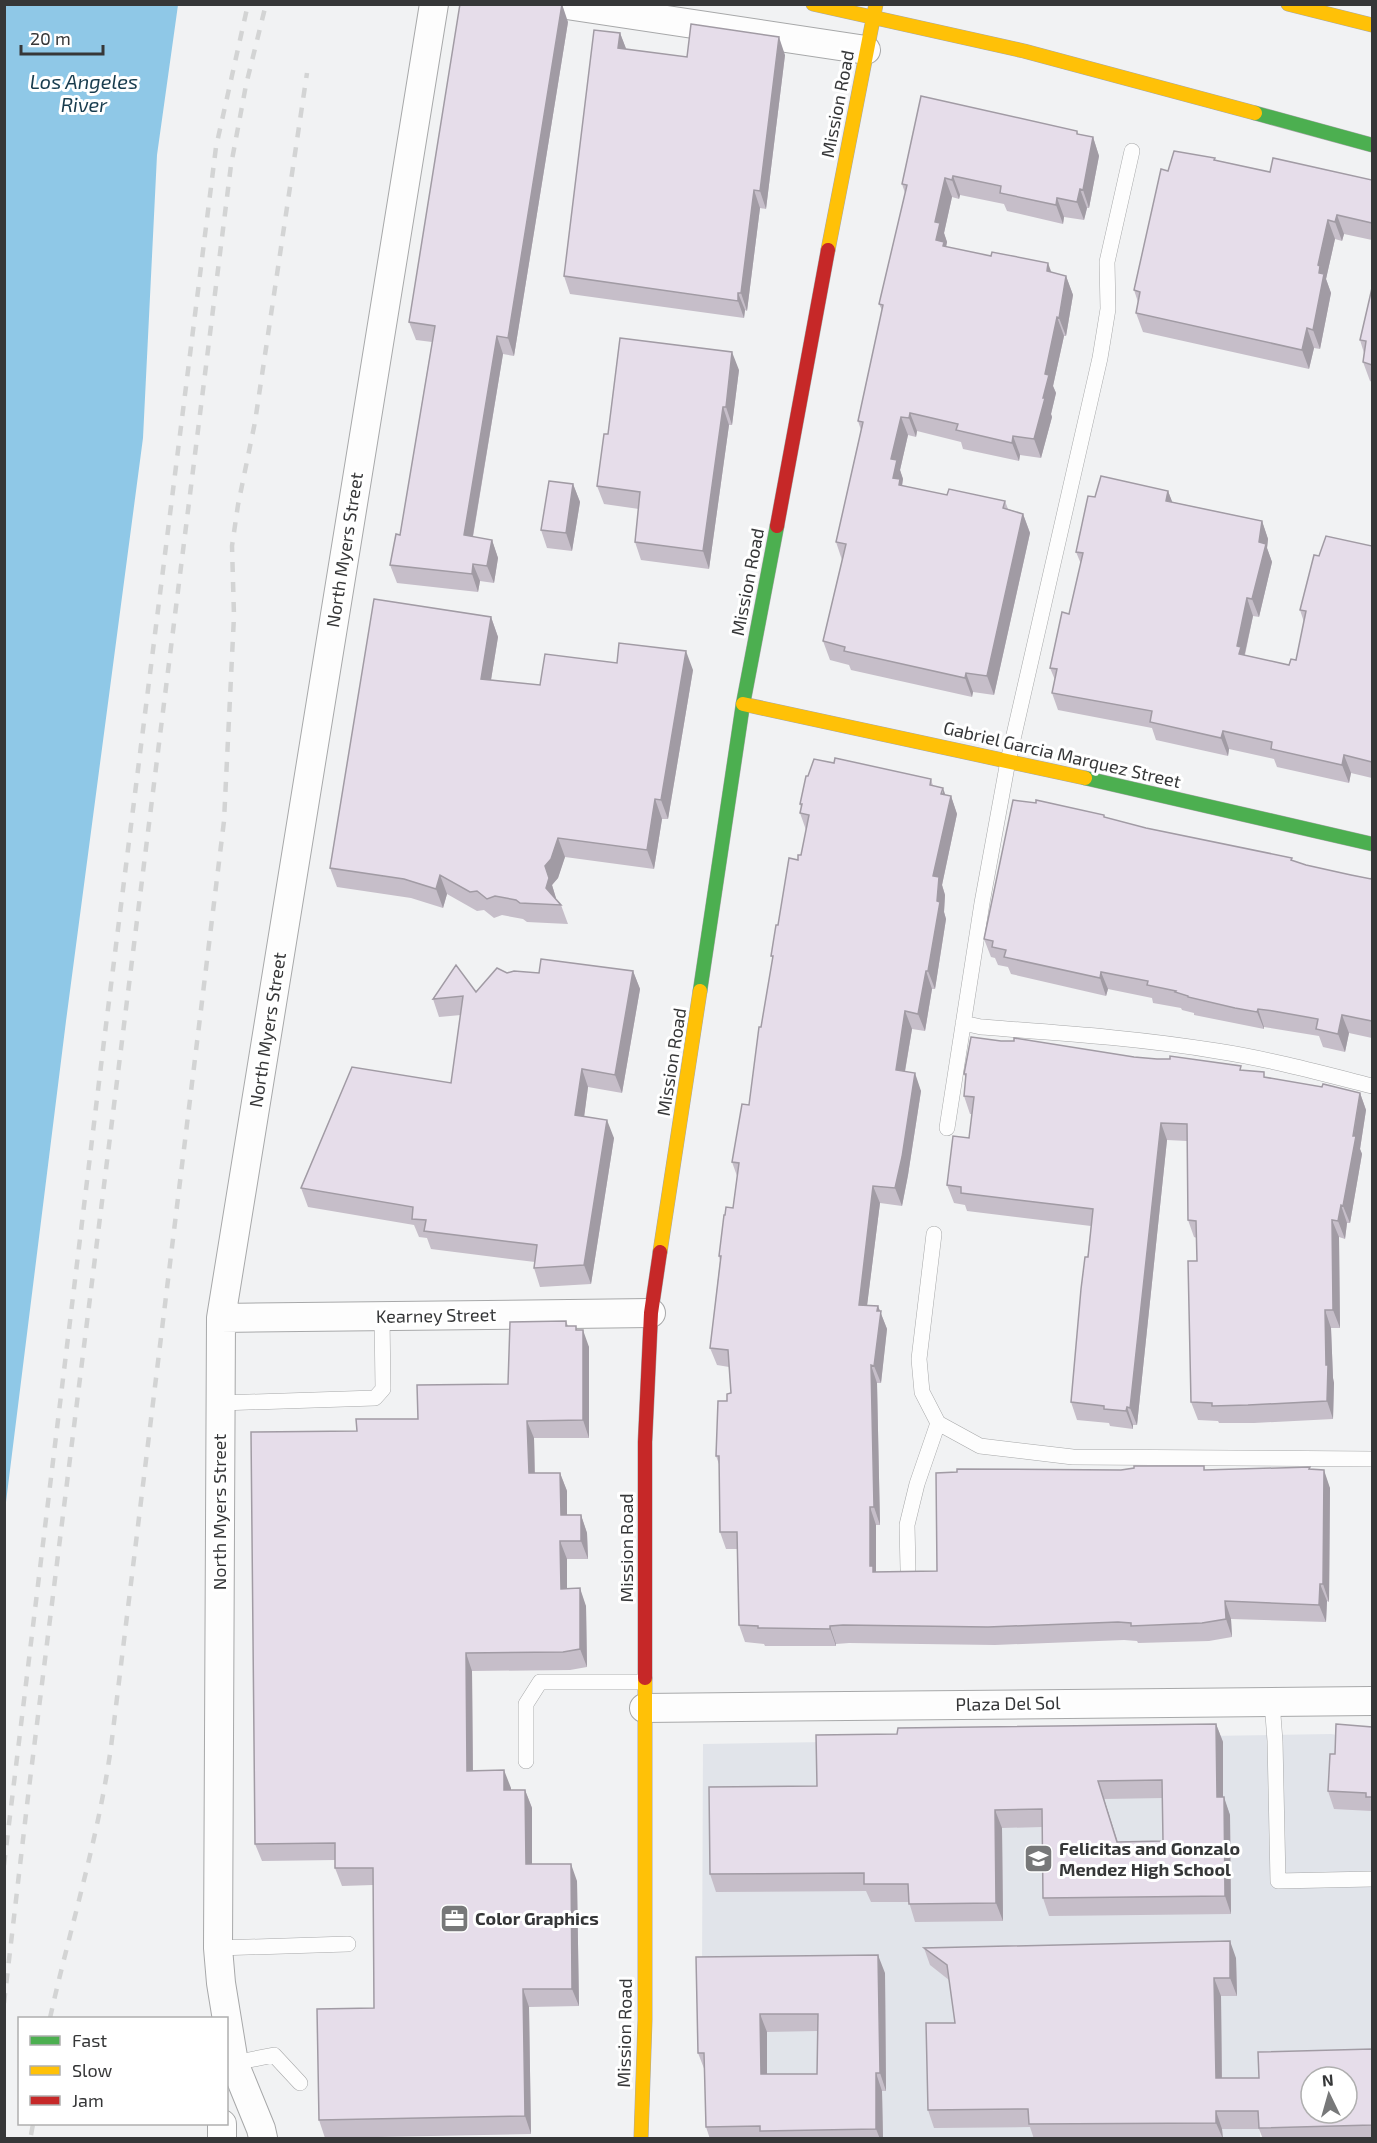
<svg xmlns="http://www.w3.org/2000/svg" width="1377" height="2143" font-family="'Exo 2',sans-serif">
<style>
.built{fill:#e1e4ea}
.water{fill:#8fc8e7}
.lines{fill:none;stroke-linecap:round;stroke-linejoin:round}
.lane-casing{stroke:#a7a8a9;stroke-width:16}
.street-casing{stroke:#a7a8a9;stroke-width:30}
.fast-casing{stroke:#a7a8a9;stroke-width:15}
.slow-casing{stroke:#a7a8a9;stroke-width:15}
.jam-casing{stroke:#a7a8a9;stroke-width:15}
.lane{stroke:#fdfdfd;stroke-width:15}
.street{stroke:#fdfdfd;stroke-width:28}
.fast{stroke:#4caf50;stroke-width:14}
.slow{stroke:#ffc107;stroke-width:14}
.jam{stroke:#c62828;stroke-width:14}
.rail{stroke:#d3d4d4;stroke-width:4.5;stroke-dasharray:10 10;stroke-linecap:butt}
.wall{fill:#c6bec9;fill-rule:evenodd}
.shaded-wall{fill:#a19ba4}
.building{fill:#e6ddea;stroke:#a19ba4;stroke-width:1.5;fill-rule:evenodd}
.labels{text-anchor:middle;stroke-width:6;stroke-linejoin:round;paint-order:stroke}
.street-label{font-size:18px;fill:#363738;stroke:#fff}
.poi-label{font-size:18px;font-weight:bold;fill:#363738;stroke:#fff;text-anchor:start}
.water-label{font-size:20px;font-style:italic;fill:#183c4e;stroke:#fff}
</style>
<rect width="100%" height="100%" fill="#f1f2f3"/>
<path class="built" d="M1331,1734L1372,1741V2057L1258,2058L1260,2138H712L702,1975L703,1744Z"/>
<path class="water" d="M5,4L178,5L157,155L143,438L66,1021L5,1510Z"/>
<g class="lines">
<defs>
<path id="lane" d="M963,1023L981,1027C1060,1033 1139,1038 1217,1051C1269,1059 1321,1073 1372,1086
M947,1128L982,903L1008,761L1100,358L1108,309L1107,262L1132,151
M934,1234L919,1359L922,1392L938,1423L980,1446L1073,1457L1372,1459
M221,1403L375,1398L383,1389L382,1316
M908,1569L907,1525L917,1484L938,1423
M1272,1702L1275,1741L1278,1881L1372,1879
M526,1761V1704L540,1682H644
M218,1948L348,1944
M234,2063L274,2055L300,2083"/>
<path id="street" d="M560,4L866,50
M221,1318L651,1313
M644,1708L1372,1701
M222,2124V2138
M263,2138L261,2129L234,2063L221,1983L218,1948L221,1318L434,4"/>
<path id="fast" d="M1255,113L1372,145
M1085,778L1372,844
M700,991L743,704L777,526"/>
<path id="slow" d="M813,4L1024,51L1255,113
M1288,4L1372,25
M828,250L876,4
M743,704L1085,778
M660,1252L700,991
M641,2138L645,2020V1678"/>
<path id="jam" d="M777,526L828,250
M645,1678V1442L651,1313L660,1252"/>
</defs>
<use href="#lane" class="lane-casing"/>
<use href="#street" class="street-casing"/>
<use href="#fast" class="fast-casing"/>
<use href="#slow" class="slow-casing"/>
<use href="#jam" class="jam-casing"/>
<use href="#lane" class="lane"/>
<use href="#street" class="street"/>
<use href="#fast" class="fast"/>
<use href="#slow" class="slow"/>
<use href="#jam" class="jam"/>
<path class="rail" d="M4,1865L104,1041L216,147L248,4
M4,2003L29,1788L231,165L246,85L266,4
M50,2018C70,1928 98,1840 111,1747L224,821L234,616L232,546L238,505L255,422L307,73
M31,2135L33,2124"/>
</g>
<path class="wall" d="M568,22L514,356L503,354L473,537L492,540L498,558L494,583L480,581L478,592L397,583L390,565L400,535L432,342L416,340L409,322Z
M620,33L626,49L687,57L785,55L766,209L760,208L747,311L745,310L744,318L570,294L564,276Z
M1077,131L1078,134L1093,137L1099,156L1089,208H1087L1084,220L1064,217L1063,224L1007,211L1004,204L960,195L959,199L952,197L944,233L947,242L946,247L1066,276L1073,295L1066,336H1064L1053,386L1056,393L1051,414L1052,417L1041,458L1020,455L1019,461L963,449L961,442L917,431L916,437L908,435L900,470L903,479L902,486L947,495L1005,501L1008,509L1023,514L1030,533L994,695L973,692L972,697L851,670L849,665L830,660L823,641L842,560L836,542L861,430L858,421L882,310L879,304L905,193L902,184Z
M1215,160L1270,172L1372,180V240L1344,234L1342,241L1335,239L1326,279L1331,293L1320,349L1314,348L1309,369L1143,332L1136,313L1138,302L1134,290Z
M1372,288V382L1370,381L1363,362L1364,353L1360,340Z
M739,370L732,425H729L709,569L641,560L635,542L639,509L604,504L597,486L608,434Z
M573,484L580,502L572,551L547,548L541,530Z
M1168,491L1172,502L1262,521L1268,539L1267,548L1272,562L1259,617L1253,616L1245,655L1289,665L1296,660L1304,622L1300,610L1319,556L1372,546V778L1351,773L1349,783L1277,767L1274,759L1229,749L1228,756L1156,740L1152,728L1058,710L1052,693L1055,680L1050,668L1069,614L1081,564L1076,552L1095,497Z
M491,617L498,637L491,680L540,685L617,663L693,670L668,819H662L654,869L565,857L558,878L552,885L556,899L561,905L568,924L527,922L523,919L502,915L494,918L484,910L477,911L447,894L443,908L411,898L337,887L330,868Z
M834,763L931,779L933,786L945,795L951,796L957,814L942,885L945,895L944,912L946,919L935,989H932L925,1031L912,1029L905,1072L921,1091L908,1175L902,1206L880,1203L867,1305L878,1306L887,1329L881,1383H877L880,1525H876V1572L937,1571L1121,1470L1204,1466L1205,1470L1310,1469L1330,1488L1329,1602L1327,1601L1326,1622L1231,1619L1232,1637L1209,1641L1138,1643L1137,1641L1124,1640L995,1645L849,1643L836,1644V1646H765L764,1644L745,1642L739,1625L737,1549H726L720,1532L719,1464L716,1456L727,1401L731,1393L729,1367L717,1365L710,1348L720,1261L719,1256L725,1215L733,1208L737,1176L732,1162L749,1105L773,959L771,956L778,925L798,860L801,855L806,830L800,813L801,807L800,804L808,776Z
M1105,818L1146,828L1292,858L1293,861L1306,865L1351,875L1371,879L1372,877V1038L1349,1033L1345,1052L1323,1047L1319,1036L1264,1027V1029L1194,1015V1013L1182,1010L1181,1008L1153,1003L1152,998L1108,989L1106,996L1011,974L1008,967L998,965L995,958L991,957L984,939Z
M633,971L640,989L622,1093L588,1087L584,1116L614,1138L591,1284L540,1287L534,1268L535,1262L431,1249L427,1238L419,1237L414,1225L308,1207L301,1188L451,1083L461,1015L439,1017L433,999L476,992L507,973Z
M1134,1057L1242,1070L1266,1078L1360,1093L1366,1110L1360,1149L1362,1154L1350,1223H1347L1345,1239L1339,1237L1340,1328H1331L1333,1378L1334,1383L1333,1419L1254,1423H1219L1218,1421L1198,1420L1191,1402L1197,1261V1238L1194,1237L1188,1220L1187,1141L1167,1140L1137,1425H1133V1429L1110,1426L1109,1423L1077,1420L1071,1402L1091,1226L967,1211L965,1205L954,1203L947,1185L969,1138L972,1114H970L964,1096L966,1079L964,1074Z
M566,1321L568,1326H576L577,1330L589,1347V1438H534L535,1473H560L567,1491V1515H581L587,1533L588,1559H567V1588L586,1606L587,1667L570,1670L472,1671L473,1771L511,1788V1790H525L532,1808V1864L577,1881L579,2006L529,2007L531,2134L325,2138L319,2120L374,2008L373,1885L342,1886L335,1868V1860L262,1861L255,1844L357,1431L418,1419L508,1384Z
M1216,1724L1223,1742V1797L1230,1815L1231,1914L1049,1916L1043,1898L1042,1827L1002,1828L1003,1921L915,1922L909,1902H871L866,1891L716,1892L710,1874L817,1786L897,1734ZM1163,1798V1841L1118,1842L1104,1799Z
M1372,1727V1815L1371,1811L1334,1809L1328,1791L1335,1754Z
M924,1948L1236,1958L1237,1996H1221L1222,2078H1259L1372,2049V2139H1263L1259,2129H1222L1223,2139H1034L1030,2127L934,2128L928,2110L955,2023L949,1980L930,1965Z
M696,1957L885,1973L886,2091H882L883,2139H710L706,2127L705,2071L698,2053ZM817,2031V2074H767V2032Z"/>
<path class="shaded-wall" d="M562,4L568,22L514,356L508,338Z
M620,33L627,51L618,48Z
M779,37L785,55L766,209L760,191Z
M1093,137L1099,156L1089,208L1083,190Z
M953,176L960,195L959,199L952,180Z
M945,178L952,197L944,233L947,242L946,247L951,261L936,240L935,222Z
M1080,189L1087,208L1084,220L1077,202Z
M754,190L760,208L747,311L741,293Z
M1057,198L1064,217L1063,224L1056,205Z
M1337,215L1344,234L1342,241L1335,222Z
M1328,220L1335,239L1326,279L1331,293L1320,349L1313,330L1319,273L1318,265Z
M1048,263L1055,282L1047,271Z
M1066,276L1073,295L1066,336L1059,318Z
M738,293L745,310L744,318L738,301Z
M1057,317L1064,336L1053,386L1056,393L1051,414L1052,417L1041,458L1034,439L1043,398L1045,374Z
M1307,328L1314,348L1309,369L1302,350Z
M497,336L503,354L470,553L464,535Z
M732,352L739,370L732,425L726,407Z
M723,407L729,425L709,569L703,551Z
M910,413L917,431L916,437L909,418Z
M901,417L908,435L900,470L903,479L902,485L907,498L893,478L891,459Z
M1013,436L1020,455L1019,461L1012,443Z
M573,484L580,502L572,551L566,533Z
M1168,491L1175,509L1166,501Z
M1023,514L1030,533L994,695L987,676Z
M1262,521L1268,539L1267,548L1272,562L1259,617L1252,599Z
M492,540L498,558L494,583L487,566Z
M473,564L480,581L478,592L472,574Z
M1247,598L1253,616L1244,657L1246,672L1237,646Z
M491,617L498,637L488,698L481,679Z
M686,651L693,670L668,819L661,800Z
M966,673L973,692L972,697L965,678Z
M1223,731L1229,749L1228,756L1221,738Z
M1344,755L1351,773L1349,783L1342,765Z
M943,788L949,805L951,796L957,814L942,885L945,895L944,912L946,919L935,989L928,971L937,901L933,876Z
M655,799L662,819L654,869L647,850Z
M558,838L565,857L558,878L552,885L556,898L554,905L546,888L545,866Z
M440,875L447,894L443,908L436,889Z
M633,971L640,989L622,1093L615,1075Z
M926,971L932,989L925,1031L918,1014Z
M1101,972L1108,989L1106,996L1100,978Z
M1258,1009L1264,1027V1029L1257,1012Z
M905,1011L912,1029L902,1088L896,1070Z
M1342,1015L1349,1033L1345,1052L1338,1034Z
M582,1069L588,1087L582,1133L575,1115Z
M915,1073L921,1091L908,1175L902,1206L895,1188Z
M1360,1093L1366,1110L1360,1149L1362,1154L1350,1223L1343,1206Z
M607,1120L614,1138L591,1284L584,1265Z
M1161,1123L1167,1140L1137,1425L1130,1408Z
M873,1186L880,1203L865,1322L859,1305Z
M1341,1205L1347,1223L1345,1239L1338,1221Z
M1332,1220L1339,1237L1340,1328L1333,1310Z
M878,1306L887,1329L881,1383L874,1366Z
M1325,1310L1331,1328L1333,1378L1334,1383L1333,1419L1327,1401Z
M583,1330L589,1347V1438L583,1420Z
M871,1365L877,1383L880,1525L874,1507Z
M1127,1407L1133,1425V1429L1126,1411Z
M527,1421L534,1438L535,1491L529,1473Z
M1324,1470L1330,1488L1329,1602L1323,1584Z
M560,1473L567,1491V1533L561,1515Z
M870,1507L876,1525V1576L879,1584L870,1566Z
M581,1515L587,1533L588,1559L581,1541Z
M560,1541L567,1559V1606L561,1589Z
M1320,1584L1327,1601L1326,1622L1319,1605Z
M580,1588L586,1606L587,1667L580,1649Z
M1225,1601L1231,1619L1232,1637L1226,1619Z
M830,1626L836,1644V1646L830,1629Z
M466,1653L472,1671L473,1788L467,1771Z
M1216,1724L1223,1742V1815L1217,1797Z
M504,1770L511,1788V1808L504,1790Z
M1098,1781L1104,1799L1123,1860L1117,1842Z
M525,1790L532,1808V1882L526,1864Z
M1224,1797L1230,1815L1231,1914L1225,1896Z
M995,1810L1002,1828L1003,1921L996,1903Z
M571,1864L577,1881L579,2006L572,1989Z
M1230,1941L1236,1958L1237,1996L1230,1978Z
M878,1955L885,1973L886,2091L880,2073Z
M1214,1978L1221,1996L1222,2096L1216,2078Z
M523,1989L529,2007L531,2134L525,2116Z
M760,2014L767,2032V2092L761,2074Z
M876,2073L882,2091L883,2139H880L876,2129Z
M1216,2111L1222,2129L1223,2139L1216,2123Z"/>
<path class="building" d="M460,4H562L508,338L497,336L464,535L492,540L487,566L473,564L472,574L390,565L396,534L400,535L435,326L409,322Z
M691,24L779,37L760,191L754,190L741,293H738V301L564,276L594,30L620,33L618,48L687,57Z
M921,96L1077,131V134L1093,137L1083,190L1080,189L1077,202L1057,198L1056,205L1000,193L1001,186L953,176L952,180L945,178L935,222L940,223L936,240L944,242L943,246L991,256L992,252L1048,263L1047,271L1066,276L1059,318L1057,317L1045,374L1049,375L1043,398H1045L1034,439L1013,436L1012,443L956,430L958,424L910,413L909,418L901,417L891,459L897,460L893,478L900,479L899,485L947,495L949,489L1005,501L1003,508L1023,514L987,676L966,673L965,678L844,651L845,647L823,641L846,544L836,542L863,422L858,421L883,305L879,304L907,185L902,184Z
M1174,151L1215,158L1214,160L1270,172L1273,158L1372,180V223L1337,215L1335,222L1328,220L1318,265L1320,266L1319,273L1324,274L1313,330L1307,328L1302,350L1136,313L1140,292L1134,290L1161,169L1168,171Z
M1372,288V365L1363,362L1366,341L1360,340Z
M620,338L732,352L726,407H723L703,551L635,542L640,492L597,486L604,434H608Z
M1101,476L1168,491L1166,501L1262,521L1259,542L1266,544L1252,599L1247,598L1237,646L1241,647L1239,654L1289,665L1291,659L1296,660L1306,611L1300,610L1314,555L1319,556L1326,536L1372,546V762L1344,755L1342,765L1271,749L1272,742L1223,731L1221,738L1150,722L1152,711L1052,693L1057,669L1050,668L1062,612L1069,614L1083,553L1076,552L1088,496L1095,497Z
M549,481L573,484L566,533L541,530Z
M374,599L491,617L481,679L540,685L545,654L617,663L619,643L686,651L661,800L655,799L647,850L558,838L551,859L545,866L549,878L546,888L561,905L520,903L516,900L495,896L487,899L477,891L470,892L440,875L436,889L404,879L330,868Z
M835,758L931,779L930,785L943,788L941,794L951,796L933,876L939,877L937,901L940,902L928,971H926L918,1014L905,1011L896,1070L915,1073L902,1157L895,1188L873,1186L859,1305L878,1306L877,1311H881L874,1366L871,1365L874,1507H870V1566H873V1572L937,1571L936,1473L957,1472V1469L1121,1470L1134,1468V1466H1204V1470L1310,1467L1309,1469L1324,1470L1323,1584H1320L1319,1605L1225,1601L1226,1619L1202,1623L1131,1626V1623L1118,1622L988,1627L843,1625L830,1626V1629L758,1628V1626L739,1625L737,1532H720L719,1456H716L718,1401H727V1394L731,1393L728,1350L710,1348L721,1256H719L724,1215H725L726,1207L733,1208L739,1163L732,1162L742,1104L749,1105L759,1027H761L773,956H771L776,925H778L789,858L798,860V855H801L809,815L800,813L802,804H800L806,776H808L814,759L834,763Z
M1013,800L1036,803V800L1104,815V817L1146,828L1292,858L1291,860L1306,865L1351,875L1371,879L1372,877V1021L1342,1015L1338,1034L1316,1029L1318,1019L1273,1011L1258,1009L1257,1012L1235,1008L1188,997V996L1175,992L1176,991L1147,985L1148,981L1101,972L1100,978L1004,957L1006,950L992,947L993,941L984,939Z
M541,959L633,971L615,1075L582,1069L575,1115L607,1120L584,1265L534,1268L537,1245L424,1231L426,1220L412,1219L413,1207L301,1188L352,1067L451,1083L463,996L433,999L456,965L476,992L497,968L507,973L514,971L539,973Z
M971,1037L1001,1041H1014V1038L1134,1057L1157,1059H1170V1056L1241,1066L1240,1070L1264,1072V1077L1322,1087L1323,1084L1360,1093L1353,1136H1356L1343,1206L1341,1205L1338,1221L1332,1220L1333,1310H1325L1326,1365H1328L1327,1401L1248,1405L1212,1406V1403L1191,1402L1188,1261H1197L1196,1221L1188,1220L1187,1124L1161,1123L1130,1408L1127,1407L1126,1411L1104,1409V1406L1071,1402L1081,1289L1085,1257H1088L1093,1209L961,1193V1187L947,1185L953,1136L969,1138L974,1097L964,1096L966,1074H964Z
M566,1321V1326H576V1330H583V1420L527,1421L529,1473H560L561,1515H581V1541H560L561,1589L580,1588V1649L563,1652L466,1653L467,1771L504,1770V1790H525L526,1864H571L572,1989H523L525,2116L319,2120L317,2009L374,2008L373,1868H335V1843L255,1844L251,1432L357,1431L356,1419H418L417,1385L508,1384L510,1322Z
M1216,1724L1217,1797H1224L1225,1896L1043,1898L1042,1809L995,1810L996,1903L909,1904L908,1884H864V1873L710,1874L709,1787L817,1786L816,1735L897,1734L898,1728ZM1162,1780L1163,1841L1117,1842L1098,1781Z
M1336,1724L1372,1727V1797H1366V1793L1328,1791L1330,1754H1335Z
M1230,1941V1978H1214L1216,2078H1259L1258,2052L1372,2049V2125L1259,2128L1258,2111H1216V2123L1029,2124L1028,2109L928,2110L926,2023H955L947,1965L924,1948ZM1311,2077H1347V2113H1311Z
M878,1955L880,2073H876V2129L760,2131V2126L706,2127L704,2053H698L696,1957ZM760,2014H818L817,2074H761Z"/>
<defs>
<symbol id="school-square" viewBox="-11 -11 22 22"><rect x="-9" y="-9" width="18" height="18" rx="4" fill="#777879" stroke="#fff"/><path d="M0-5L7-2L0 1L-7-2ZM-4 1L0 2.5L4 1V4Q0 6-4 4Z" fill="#fff"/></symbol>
<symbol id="office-square" viewBox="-11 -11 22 22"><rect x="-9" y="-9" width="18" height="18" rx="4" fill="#777879" stroke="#fff"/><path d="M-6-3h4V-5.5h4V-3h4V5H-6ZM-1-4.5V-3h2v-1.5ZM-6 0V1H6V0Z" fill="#fff"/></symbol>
</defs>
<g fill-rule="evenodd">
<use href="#school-square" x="1022" y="1842" width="33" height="33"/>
<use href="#office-square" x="438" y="1902" width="33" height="33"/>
</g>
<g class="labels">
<g class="street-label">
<text transform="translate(838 104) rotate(-79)" y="6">Mission Road</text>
<text transform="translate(345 550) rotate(-81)" y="6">North Myers Street</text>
<text transform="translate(748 582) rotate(-79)" y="6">Mission Road</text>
<text transform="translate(1062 755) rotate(13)" y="6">Gabriel Garcia Marquez Street</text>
<text transform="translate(268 1030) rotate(-81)" y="6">North Myers Street</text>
<text transform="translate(672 1062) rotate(-81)" y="6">Mission Road</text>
<text transform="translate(436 1316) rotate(-1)" y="6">Kearney Street</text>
<text transform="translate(220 1512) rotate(-90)" y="6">North Myers Street</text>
<text transform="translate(627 1548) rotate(-90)" y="6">Mission Road</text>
<text transform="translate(1008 1704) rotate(-1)" y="6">Plaza Del Sol</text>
<text transform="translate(625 2033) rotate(-89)" y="6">Mission Road</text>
</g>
<g class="poi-label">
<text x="1059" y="1855">Felicitas and Gonzalo<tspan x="1059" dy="21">Mendez High School</tspan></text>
<text x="475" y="1925">Color Graphics</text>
</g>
<g class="water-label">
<text x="84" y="89">Los Angeles<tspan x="84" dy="23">River</tspan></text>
</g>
</g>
<rect width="1377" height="2143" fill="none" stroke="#363738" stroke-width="12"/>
<rect x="18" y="2017" width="210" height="108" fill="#ffffff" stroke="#afafaf" stroke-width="1.5"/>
<rect x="30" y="2036" width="30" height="9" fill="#4caf50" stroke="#afafaf" stroke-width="1.5"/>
<text x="72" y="2047" font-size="18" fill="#363738">Fast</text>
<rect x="30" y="2066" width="30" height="9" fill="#ffc107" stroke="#afafaf" stroke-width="1.5"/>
<text x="72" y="2077" font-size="18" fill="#363738">Slow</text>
<rect x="30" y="2096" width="30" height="9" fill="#c62828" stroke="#afafaf" stroke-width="1.5"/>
<text x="72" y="2107" font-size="18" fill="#363738">Jam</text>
<g transform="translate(1329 2095) rotate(355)"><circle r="28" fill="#ffffff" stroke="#afafaf" stroke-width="1.5"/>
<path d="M0-4.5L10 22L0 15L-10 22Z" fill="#777879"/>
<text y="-9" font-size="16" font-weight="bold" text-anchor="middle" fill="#363738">N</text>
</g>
<path d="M21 45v9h82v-9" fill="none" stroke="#363738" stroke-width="3"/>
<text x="30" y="45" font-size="18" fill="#363738" stroke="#ffffff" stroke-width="4.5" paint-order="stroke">20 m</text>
</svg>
